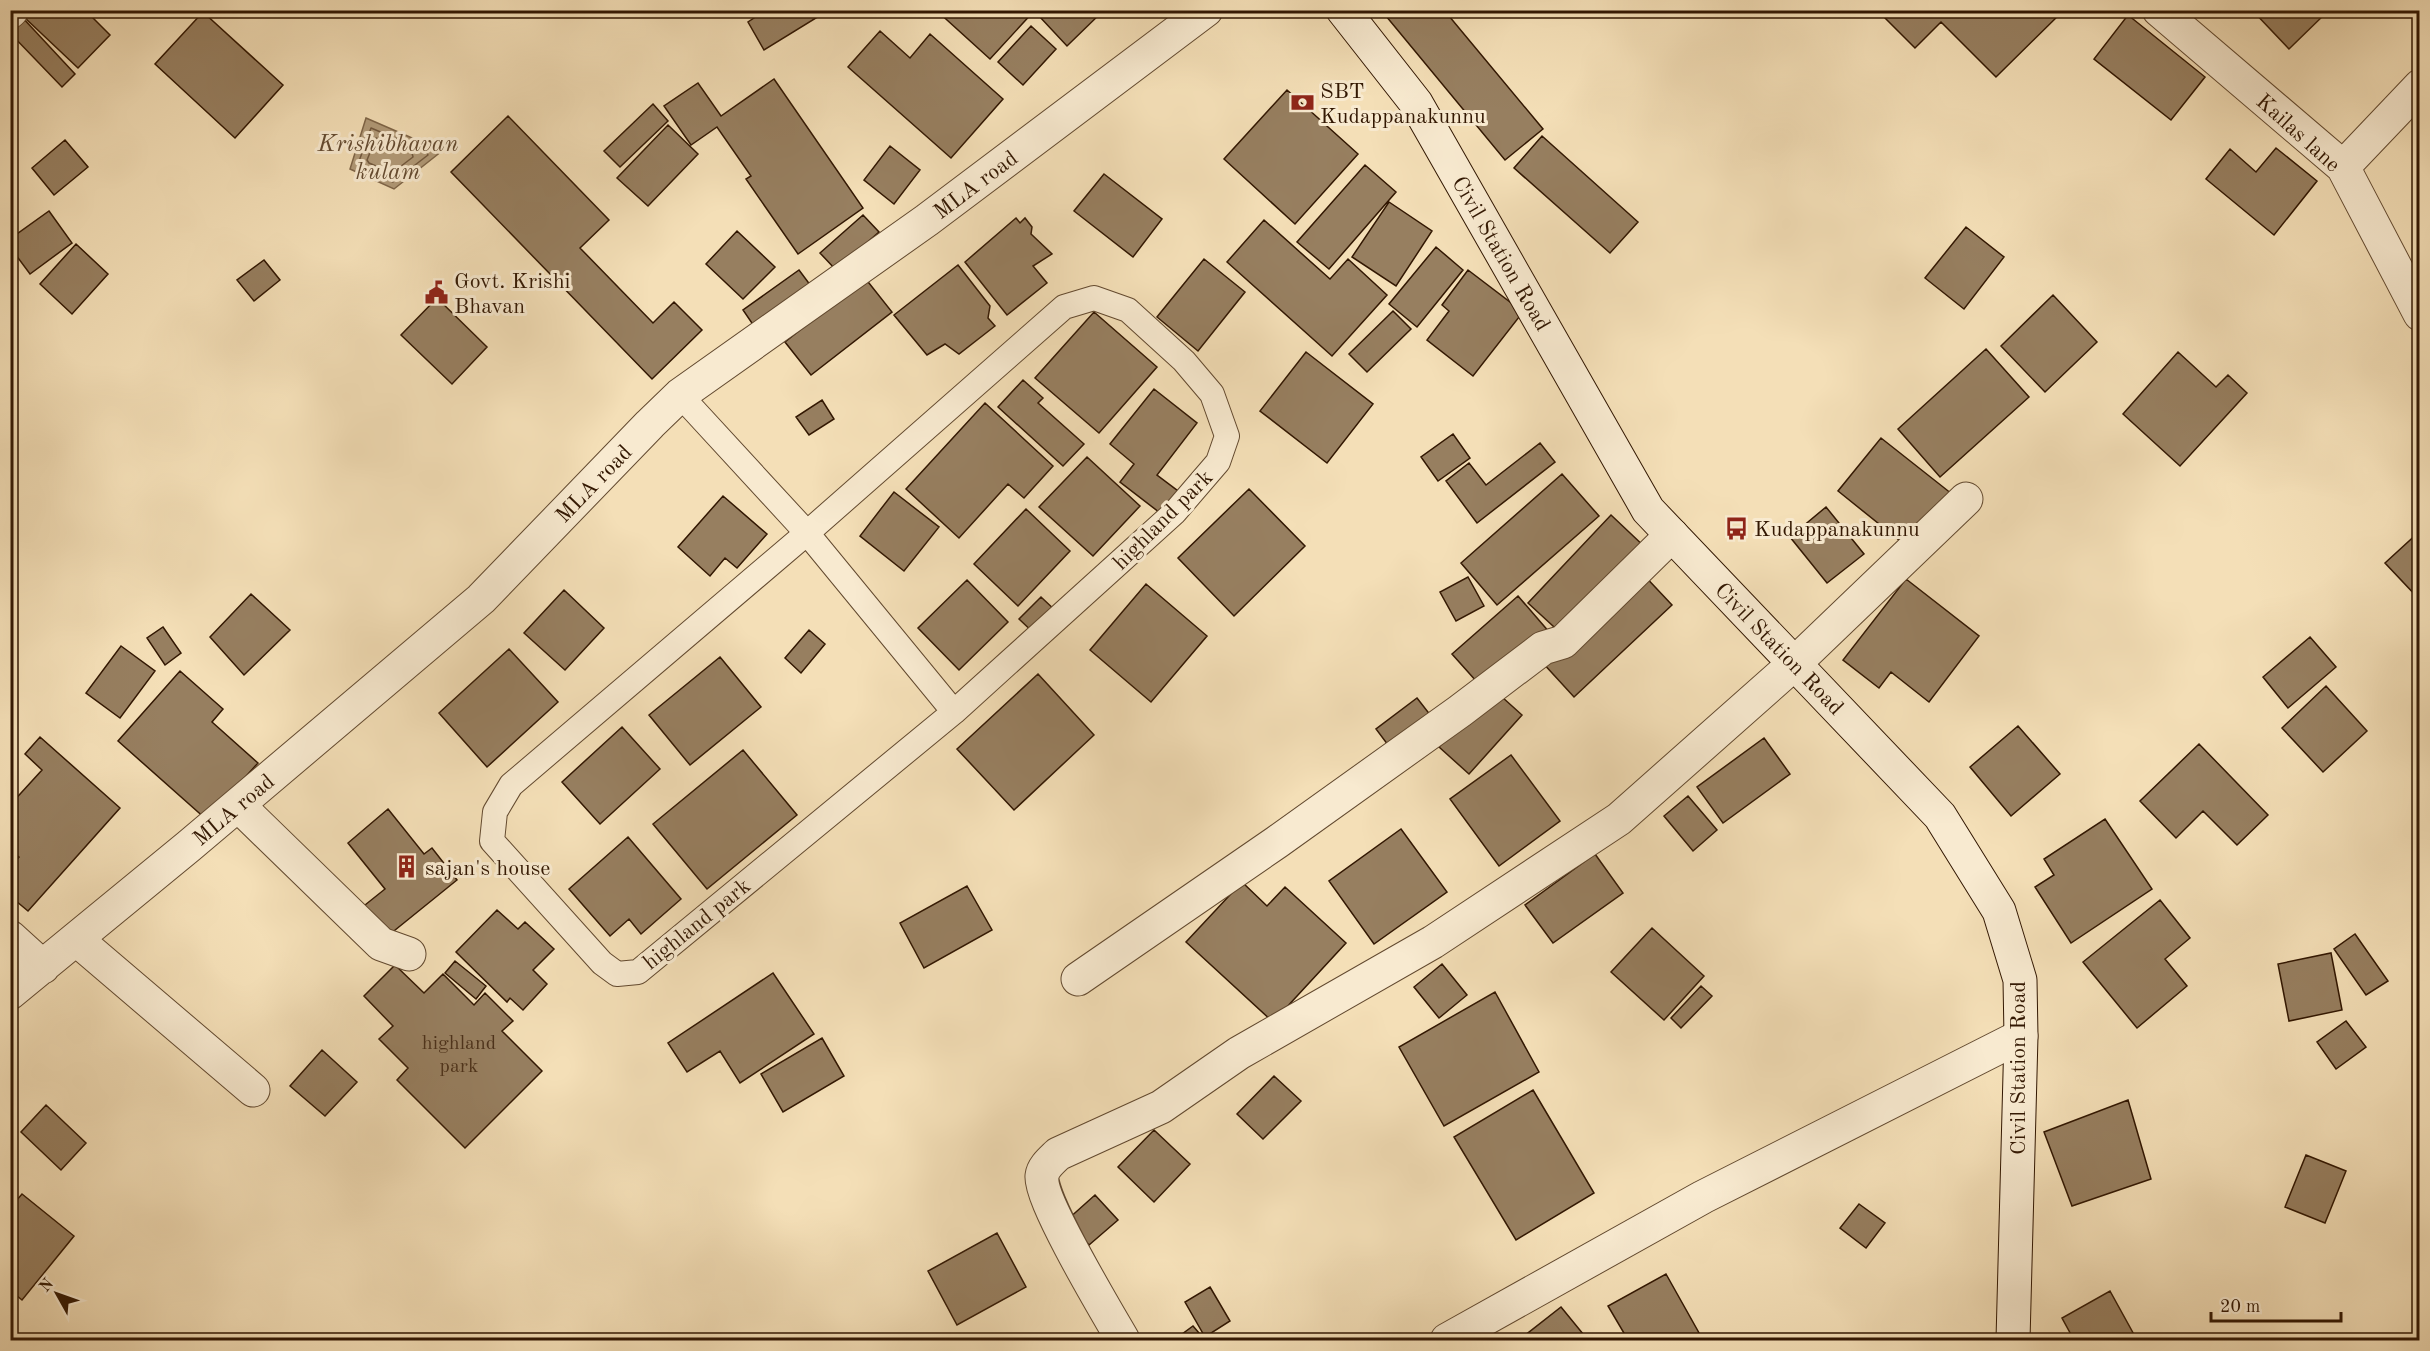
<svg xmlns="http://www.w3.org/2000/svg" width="2430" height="1351" font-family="'Old Standard TT',serif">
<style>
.water{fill:#b29b79;stroke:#7f6649;stroke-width:1.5}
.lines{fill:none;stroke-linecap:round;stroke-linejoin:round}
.shore{stroke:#72593e;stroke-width:1.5}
.building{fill:#977f60;stroke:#321702;stroke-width:1.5}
.service-casing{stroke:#62492f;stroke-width:26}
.minor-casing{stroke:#62492f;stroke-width:35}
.secondary-casing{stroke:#321702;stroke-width:35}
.service{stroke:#f8ead0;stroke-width:24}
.minor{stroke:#f8ead0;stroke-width:33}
.secondary{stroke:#f8ead0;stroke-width:33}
.labels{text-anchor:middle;stroke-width:6;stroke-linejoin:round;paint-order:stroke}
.number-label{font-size:20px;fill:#4b311a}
.poi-label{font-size:22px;fill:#321702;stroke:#f8ead0;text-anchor:start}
.street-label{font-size:22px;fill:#321702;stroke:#f8ead0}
.water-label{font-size:24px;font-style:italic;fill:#654c32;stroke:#f8ead0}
</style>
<rect width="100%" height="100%" fill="#f4dfb7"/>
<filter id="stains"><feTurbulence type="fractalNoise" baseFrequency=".00333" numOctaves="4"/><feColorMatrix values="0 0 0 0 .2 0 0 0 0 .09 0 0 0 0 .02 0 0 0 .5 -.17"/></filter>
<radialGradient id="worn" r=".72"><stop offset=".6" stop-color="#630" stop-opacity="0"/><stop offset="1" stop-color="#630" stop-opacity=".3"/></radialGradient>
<path class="water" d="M366,118L442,151L394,189L350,169Z"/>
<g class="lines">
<path class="shore" d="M371,128L426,151L428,155L393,182L360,167L358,164Z
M376,138L412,153L413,157L392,173L369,163L367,160Z"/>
</g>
<path class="building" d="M31,10H85L110,35L78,68L24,17Z
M766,10H829L764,50L748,22Z
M936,10H1035L990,59Z
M1044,10H1104L1067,46L1039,16Z
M1381,10H1444L1543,129L1505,160Z
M1891,10H2064L1996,77L1941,22L1915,48L1884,17Z
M2252,10H2329L2289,49Z
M203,12L283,85L235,138L155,64Z
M2128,15L2205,77L2171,120L2094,59Z
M21,16L75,74L62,87L10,33V26Z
M1031,26L1056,49L1023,85L998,62Z
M880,31L910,58L930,34L1003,99L951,158L848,67Z
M774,79L863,208L798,254L746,179L751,176L717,127L691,145L664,106L698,83L721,116Z
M1287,90L1358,154L1295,224L1224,159Z
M653,104L668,121L620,167L604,151Z
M508,116L609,220L580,248L653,323L674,302L702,330L652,379L451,172Z
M668,125L698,154L648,206L617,178Z
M1542,136L1638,222L1610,253L1514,168Z
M65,140L88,167L54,195L32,168Z
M890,146L920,170L894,204L864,180Z
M2276,148L2317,181L2274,235L2206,179L2230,149L2256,172Z
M1365,165L1396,192L1329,269L1297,242Z
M1104,174L1162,219L1133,257L1074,211Z
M1389,202L1432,231L1396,286L1352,257Z
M49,211L72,243L30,274L10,247V239Z
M863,215L879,232L836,270L820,253Z
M1016,218L1020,223L1025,218L1032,227L1031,234L1052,254L1033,266L1047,283L1007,315L965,262Z
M1264,220L1330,279L1348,259L1387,295L1332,356L1227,262Z
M1966,227L2004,257L1964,309L1925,278Z
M737,231L775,267L743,299L706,264Z
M76,244L108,274L72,314L40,284Z
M1436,247L1463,270L1417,327L1389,304Z
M1204,259L1245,292L1198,351L1157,317Z
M264,260L280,280L254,301L237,280Z
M958,265L990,306L988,318L995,326L959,354L945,344L927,355L894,315Z
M799,270L814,290L758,332L743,310Z
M1468,270L1523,312L1473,376L1427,340L1449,311L1442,305Z
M865,278L892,312L811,375L785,342Z
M2053,295L2097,342L2045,392L2001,346Z
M437,298L487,347L452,384L401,335Z
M1393,311L1411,329L1367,372L1349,354Z
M1094,312L1157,367L1099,433L1035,378Z
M1986,349L2029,397L1940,477L1898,429Z
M1306,352L1373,404L1327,463L1260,411Z
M2178,352L2216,387L2228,375L2247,393L2180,466L2123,414Z
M1023,380L1043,398L1038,403L1084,444L1063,466L998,407Z
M1154,389L1197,423L1157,475L1182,494L1164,516L1120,482L1134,464L1110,444Z
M822,400L834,419L809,435L796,417Z
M985,403L1053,466L1024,498L1008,484L959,538L906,489Z
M1453,434L1470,458L1438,481L1421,457Z
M1881,438L1952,494L1909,548L1838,491Z
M1540,443L1555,462L1477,523L1446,481L1469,463L1486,485Z
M1087,457L1140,506L1093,556L1039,507Z
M1562,474L1599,516L1497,605L1461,563Z
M1249,489L1305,546L1234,616L1178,558Z
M894,492L939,527L904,571L860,536Z
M723,496L767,534L737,568L725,558L710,576L678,547Z
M1826,507L1864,554L1827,583L1790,537Z
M1026,509L1070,551L1018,606L974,564Z
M1611,515L1648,550L1566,638L1528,603Z
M2420,531V600L2385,563Z
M1640,571L1672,605L1574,697L1542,662Z
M1468,577L1484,606L1456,621L1440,592Z
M1906,579L1979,636L1929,702L1891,672L1879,688L1843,660Z
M967,580L1008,622L959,670L918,628Z
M1146,584L1207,636L1151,702L1090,650Z
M564,590L604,628L565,670L524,633Z
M251,594L290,630L244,675L210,637Z
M1518,596L1550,633L1485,691L1452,654Z
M1041,597L1058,613L1036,635L1019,619Z
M163,627L181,653L165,665L147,638Z
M809,630L825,644L801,673L785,658Z
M2310,637L2336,667L2288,708L2263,677Z
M121,646L155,671L120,718L86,693Z
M509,649L558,702L487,767L439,713Z
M720,657L761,707L690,765L649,715Z
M180,671L223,709L212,722L258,763L207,820L118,741Z
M1038,674L1094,735L1014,810L957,749Z
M2326,686L2367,731L2323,772L2282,728Z
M1492,688L1522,715L1469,774L1439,747Z
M1417,698L1435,721L1394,753L1376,729Z
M2018,726L2060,774L2011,816L1970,767Z
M622,727L660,769L600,824L562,782Z
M40,737L120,808L28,911L10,896V867L19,857L10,850V805L42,770L25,754Z
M1764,738L1790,774L1723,823L1697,787Z
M2199,744L2268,815L2237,845L2203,811L2176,838L2140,801Z
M743,750L797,815L707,889L653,824Z
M1511,755L1560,821L1499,866L1450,799Z
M1688,796L1717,830L1693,851L1664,816Z
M388,809L424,854L432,848L457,880L384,939L360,909L385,889L348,843Z
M2105,819L2152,889L2071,943L2035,887L2054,875L2044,859Z
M1401,829L1447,892L1374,944L1329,881Z
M628,837L681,899L641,934L629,919L610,936L569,889Z
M1595,854L1623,893L1553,943L1525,905Z
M1242,882L1267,906L1285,887L1346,943L1273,1022L1186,942Z
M967,886L992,930L924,968L900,923Z
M2160,900L2190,938L2165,959L2187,986L2137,1028L2083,962Z
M497,910L518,929L525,922L554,949L533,970L547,984L523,1010L510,998L507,1002L456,952Z
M1652,928L1704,976L1664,1020L1611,972Z
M2355,934L2388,981L2366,995L2334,949Z
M2331,953L2342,1010L2289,1021L2278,964Z
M455,961L486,986L476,999L445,973Z
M1442,964L1467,995L1439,1018L1414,987Z
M395,965L424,993L443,974L474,1005L485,993L513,1021L502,1031L542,1071L465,1148L397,1080L408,1068L379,1039L393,1026L364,996Z
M773,973L814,1034L740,1083L720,1051L687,1072L668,1043Z
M1701,986L1712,996L1681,1028L1671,1018Z
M1495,992L1539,1072L1444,1126L1399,1047Z
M2346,1021L2366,1047L2336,1069L2317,1042Z
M822,1038L844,1076L783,1112L761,1074Z
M322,1050L357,1082L325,1116L290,1086Z
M1274,1076L1301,1101L1263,1139L1237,1114Z
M1533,1090L1594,1193L1516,1240L1454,1137Z
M2128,1100L2151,1179L2072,1206L2044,1132Z
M46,1105L86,1143L61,1170L21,1132Z
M1154,1130L1190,1164L1154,1202L1118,1167Z
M2306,1155L2346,1171L2325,1223L2285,1207Z
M22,1194L74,1236L22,1300L10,1290V1208Z
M1095,1195L1118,1220L1089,1245L1067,1220Z
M1859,1204L1885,1223L1866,1248L1840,1228Z
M997,1233L1026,1287L957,1325L928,1271Z
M1666,1274L1703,1340H1628L1608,1306Z
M1210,1287L1230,1321L1205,1337L1185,1302Z
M2110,1291L2137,1340H2074L2062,1318Z
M1561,1307L1588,1340H1519Z
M1193,1326L1205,1340H1174Z"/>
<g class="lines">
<defs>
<path id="service" d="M680,395L807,533L954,712L1175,512L1218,462L1227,436L1212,394L1184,361L1128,310L1094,298L1064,307L807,533L511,785L495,812L492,841L602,963L617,974L638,972L954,712"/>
<path id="minor" d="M2159,10L2343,167L2420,314
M10,12L12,10
M2343,167L2420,86
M238,805L381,944L409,954
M10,937L43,967
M76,939L253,1090
M1078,979L1277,842L1460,711L1543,648L1563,642L1672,535
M10,993L189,846L481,599L650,424L680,395L927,220L1206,10
M1123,1340C1108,1314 1039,1199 1042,1176C1043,1167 1052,1160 1058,1154L1161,1107L1239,1053L1433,942L1619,819L1794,664L1966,499
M1447,1340L1703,1197L2021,1036"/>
<path id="secondary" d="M1343,10L1416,103L1648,510L1940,816L1999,911L2020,980L2021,1036L2013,1340"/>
</defs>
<use href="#service" class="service-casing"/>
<use href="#minor" class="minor-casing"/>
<use href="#secondary" class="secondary-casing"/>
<use href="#service" class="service"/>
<use href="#minor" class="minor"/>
<use href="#secondary" class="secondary"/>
</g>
<defs>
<symbol id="bank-bare" viewBox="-9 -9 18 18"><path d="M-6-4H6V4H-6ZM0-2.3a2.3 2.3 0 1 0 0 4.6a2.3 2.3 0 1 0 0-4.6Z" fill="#8f2418" stroke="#f8ead0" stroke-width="2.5" paint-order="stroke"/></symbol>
<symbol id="civic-bare" viewBox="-9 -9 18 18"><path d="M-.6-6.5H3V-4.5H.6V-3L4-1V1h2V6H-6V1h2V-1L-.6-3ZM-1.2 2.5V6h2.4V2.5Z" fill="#8f2418" stroke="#f8ead0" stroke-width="2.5" paint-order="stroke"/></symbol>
<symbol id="bus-bare" viewBox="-9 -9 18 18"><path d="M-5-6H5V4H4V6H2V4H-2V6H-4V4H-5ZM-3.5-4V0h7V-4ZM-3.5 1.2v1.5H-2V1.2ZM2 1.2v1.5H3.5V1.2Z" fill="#8f2418" stroke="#f8ead0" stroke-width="2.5" paint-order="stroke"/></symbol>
<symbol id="building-bare" viewBox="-9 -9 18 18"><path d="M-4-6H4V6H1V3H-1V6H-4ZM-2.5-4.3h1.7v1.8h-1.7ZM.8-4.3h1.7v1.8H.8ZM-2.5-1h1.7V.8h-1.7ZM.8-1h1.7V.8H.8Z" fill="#8f2418" stroke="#f8ead0" stroke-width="2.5" paint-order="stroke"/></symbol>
</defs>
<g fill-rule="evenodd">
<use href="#bank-bare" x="1286" y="86" width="33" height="33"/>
<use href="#civic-bare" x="420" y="276" width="33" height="33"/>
<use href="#bus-bare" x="1720" y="512" width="33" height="33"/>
<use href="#building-bare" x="390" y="850" width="33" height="33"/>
</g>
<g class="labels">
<g class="number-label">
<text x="459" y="1049">highland<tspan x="459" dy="23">park</tspan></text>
</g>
<g class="poi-label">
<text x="1320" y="98">SBT<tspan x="1320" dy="25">Kudappanakunnu</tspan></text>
<text x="454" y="288">Govt. Krishi<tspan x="454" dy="25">Bhavan</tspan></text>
<text x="1754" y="536">Kudappanakunnu</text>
<text x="425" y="875">sajan's house</text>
</g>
<g class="street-label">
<text transform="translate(2299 132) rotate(42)" y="8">Kailas lane</text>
<text transform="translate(975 184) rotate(-37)" y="8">MLA road</text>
<text transform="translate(1502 253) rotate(60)" y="8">Civil Station Road</text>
<text transform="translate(593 483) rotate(-46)" y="8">MLA road</text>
<text transform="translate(1162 519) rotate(-45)" y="8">highland park</text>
<text transform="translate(1780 648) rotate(46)" y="8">Civil Station Road</text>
<text transform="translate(233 809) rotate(-40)" y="8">MLA road</text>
<text transform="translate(696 923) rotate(-39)" y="8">highland park</text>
<text transform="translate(2017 1068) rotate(-90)" y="8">Civil Station Road</text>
</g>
<g class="water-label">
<text x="388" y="151">Krishibhavan<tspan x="388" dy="28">kulam</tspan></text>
</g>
</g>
<rect width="2430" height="1351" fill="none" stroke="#f4dfb7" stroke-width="36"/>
<rect x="12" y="12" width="2406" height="1327" fill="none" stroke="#321702" stroke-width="3"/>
<rect x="18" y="18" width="2394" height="1315" fill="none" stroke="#321702" stroke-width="1.5"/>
<g transform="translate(57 1294) rotate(310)" stroke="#f8ead0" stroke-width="4.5" paint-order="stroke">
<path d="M0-4.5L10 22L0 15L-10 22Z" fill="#321702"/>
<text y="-9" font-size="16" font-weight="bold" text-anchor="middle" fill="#321702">N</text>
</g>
<path d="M2211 1312v9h130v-9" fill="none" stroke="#321702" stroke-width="3"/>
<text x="2220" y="1312" font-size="18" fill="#321702" stroke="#f8ead0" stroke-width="4.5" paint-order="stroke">20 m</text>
<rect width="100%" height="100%" filter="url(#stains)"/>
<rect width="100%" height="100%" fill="url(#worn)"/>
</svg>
